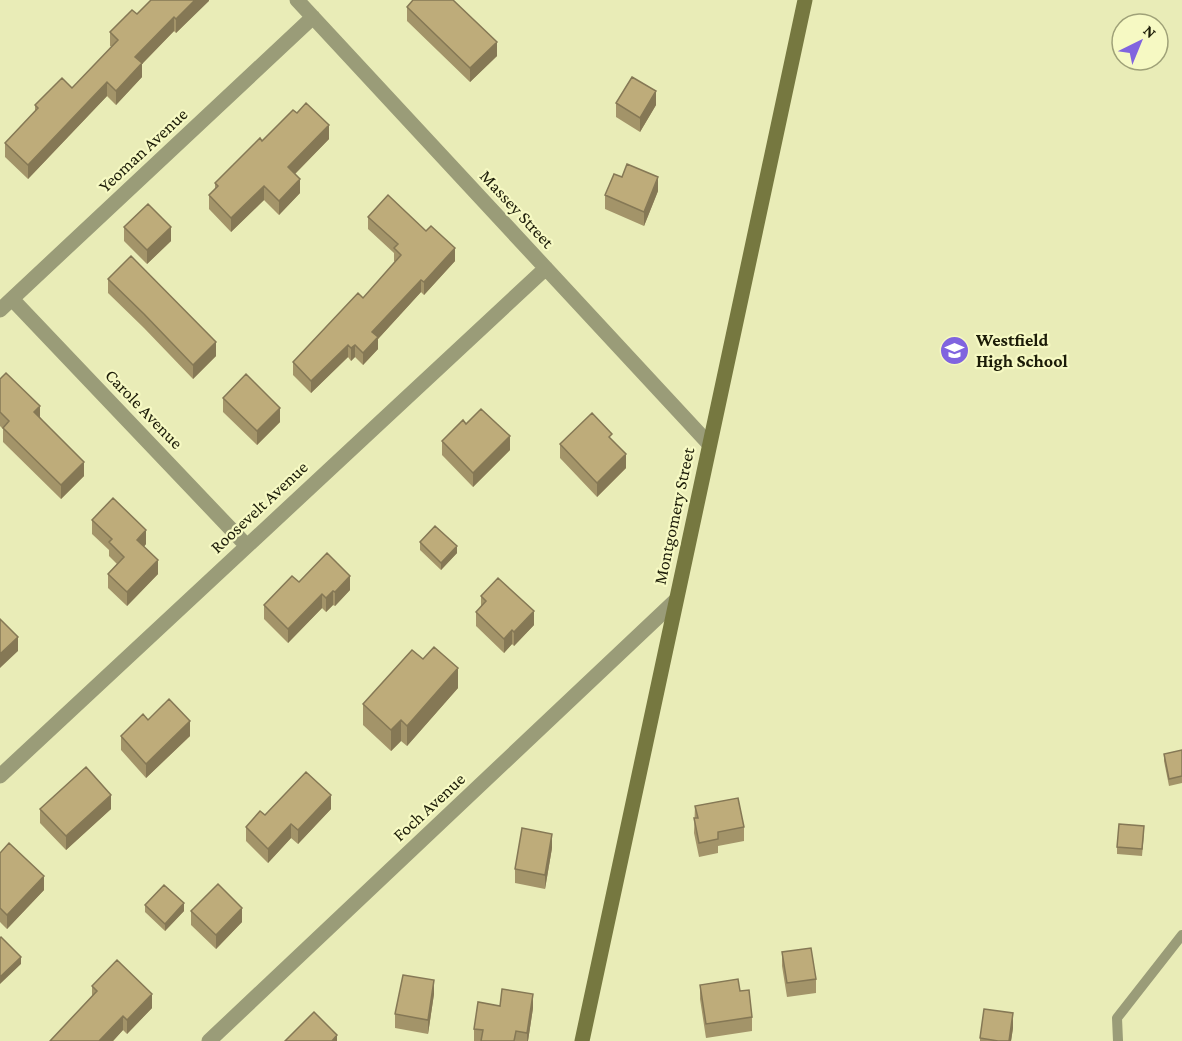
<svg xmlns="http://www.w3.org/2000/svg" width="1182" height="1041" font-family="'Crimson Pro',serif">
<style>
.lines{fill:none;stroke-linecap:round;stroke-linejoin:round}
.lane{stroke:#9a9c78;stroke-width:10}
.street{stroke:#9a9c78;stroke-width:15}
.secondary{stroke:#767840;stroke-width:15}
.wall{fill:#a39469}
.shaded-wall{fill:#857855}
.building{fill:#beac7a;stroke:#857855;stroke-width:1.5}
.labels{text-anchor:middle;stroke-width:4.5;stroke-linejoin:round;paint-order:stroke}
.street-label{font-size:18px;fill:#1c1c08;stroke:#f6f9c3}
.poi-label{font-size:18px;font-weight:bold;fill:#1c1c08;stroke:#f6f9c3;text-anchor:start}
</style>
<rect width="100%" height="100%" fill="#e9ecb7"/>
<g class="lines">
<path class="lane" d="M1118,1041L1117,1018L1182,935"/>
<path class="street" d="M297,0L709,444
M12,299L247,546
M0,310L313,17
M0,776L546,268
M209,1041L675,601"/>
<path class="secondary" d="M582,1041L805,0"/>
</g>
<path class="wall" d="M209,0L176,33L174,31L142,64V77L116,105L107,96L28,179L5,157V143L35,112V105L72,88L112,47L110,46V32L137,14Z
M407,7L497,56L470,82L407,21Z
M616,103L656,105L640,132L616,117Z
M329,139L295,174L300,193L279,215L264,200L231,232L209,209V195L215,189V183L262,141Z
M658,191L644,226L605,209V195Z
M368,217L455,261L424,295L421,292L378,339V349L363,365L355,357L351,361L348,357L311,393L293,375V362L363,298L395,262L394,261V253L368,229Z
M124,227L171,241L147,264L124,241Z
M108,279L216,356L193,379L144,328L108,293Z
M0,379L40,417L84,476L61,499L3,442V429L0,426Z
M223,398L280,422L257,445L223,412Z
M612,440L626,468L597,497L560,458V444Z
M442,441L510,450L473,487L442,455Z
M92,520L146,544L144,547L158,574L127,606L108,588V574L117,564L109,556V550L92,534Z
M420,542L457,553L441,570L420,550Z
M299,582L350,590L335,606L333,605L326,612L322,608L288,643L264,619V605Z
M481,596L534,625L514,646L512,644L504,653L476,626V612L481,607Z
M423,659L458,688L407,746L401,741L391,751L363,725V704Z
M121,736H190L146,778L121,750Z
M1182,750V783L1169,786L1164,761V754Z
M695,806L744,827V841L718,846V853L699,857L694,833Z
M40,809H111L66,850L40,823Z
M331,809L298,844L291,838L268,863L246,841V827L265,815Z
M1144,833L1142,856L1117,854V847Z
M552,848L545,889L515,883V869Z
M0,853L44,890L7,929L0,922Z
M145,905L184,911L165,931L145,912Z
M191,911L242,922L216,949L191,925Z
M782,952L816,979V993L787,997L782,966Z
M700,985L740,991L752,1017V1031L706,1038L700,999Z
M92,986L152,1008L127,1034L123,1030L113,1041H50L92,996Z
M434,994L428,1034L395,1028V1014Z
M533,1008L528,1041H474V1029Z
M1013,1028L1011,1041H980V1038Z"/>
<path class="shaded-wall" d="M195,0H209V1L176,33V19Z
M174,17V31L142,64V77L116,105V91L135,57Z
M497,42V56L470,82V68Z
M107,82V96L28,179V165Z
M656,91V105L640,132V118Z
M329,125V139L288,181V167Z
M658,177V191L644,226V212Z
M300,179V193L279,215V201Z
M264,186V200L231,232V218Z
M171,227V241L147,264V250Z
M455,248V261L424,295V282Z
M421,280V292L378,339V349L363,365V353L372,332Z
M216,342V356L193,379V365Z
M348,345V357L311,393V381Z
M355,345V357L351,361V348Z
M40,406V420L34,412Z
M280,408V422L257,445V431Z
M510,436V450L473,487V473Z
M626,454V468L597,497V483Z
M84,462V476L61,499V485Z
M146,530V544L137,554V540Z
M457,546V553L441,570V563Z
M158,560V574L127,606V592Z
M350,576V590L335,606V592Z
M333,591V605L326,612V598Z
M322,594V608L288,643V629Z
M534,611V625L514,646V632Z
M512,630V644L504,653V639Z
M18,637V651L0,668V654Z
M458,668V688L407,746V726Z
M401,720V741L391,751V730Z
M190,721V736L146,778V764Z
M111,795V809L66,850V836Z
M331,795V809L298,844V830Z
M291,824V838L268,863V849Z
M552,834V848L545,889V875Z
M44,876V890L7,929V915Z
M184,903V911L165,931V924Z
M242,908V922L216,949V935Z
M21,957V964L0,984V977Z
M434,980V994L428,1034V1020Z
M152,994V1008L127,1034V1020Z
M533,994V1008L528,1041H527V1033Z
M1013,1013V1028L1011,1041H1009Z
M123,1016V1030L113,1041H99Z
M337,1035V1041H332Z"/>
<path class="building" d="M151,0H195L176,19L174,17L135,57L142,63L116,91L107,82L28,165L5,143L38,108L35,105L62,78L72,88L118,40L110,32L132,10L137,14Z
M413,0H453L497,42L470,68L407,7Z
M632,77L656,91L640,118L616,103Z
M306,103L329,125L288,167L300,179L279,201L264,186L231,218L209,195L218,186L215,183L260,138L262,141L293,110L297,113Z
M627,164L658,177L644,212L605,195L614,174L622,177Z
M388,195L426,231L431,226L455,248L424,282L421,280L372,332L378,337L363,353L355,345L351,348L348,345L311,381L293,362L358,293L363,298L401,255L394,248L398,244L368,217Z
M148,204L171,227L147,250L124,227Z
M131,256L216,342L193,365L144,314L108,279Z
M6,373L40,406L34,412L84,462L61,485L3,428L9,421L0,412V379Z
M246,374L280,408L257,431L223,398Z
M481,409L510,436L473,473L442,441L463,420L466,424Z
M592,413L612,434L609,437L626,454L597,483L560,444Z
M113,498L146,530L137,540L158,560L127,592L108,574L124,557L109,542L112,539L92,520Z
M435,526L457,546L441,563L420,542Z
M327,553L350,576L335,592L333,591L326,598L322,594L288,629L264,605L292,576L299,582Z
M498,578L534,611L514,632L512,630L504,639L476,612L486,601L481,596Z
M0,619L18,637L0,654Z
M434,647L458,668L407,726L401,720L391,730L363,704L412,650L423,659Z
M169,699L190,721L146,764L121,736L143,714L148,720Z
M1182,750V776L1169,779L1164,754Z
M86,767L111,795L66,836L40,809Z
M306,772L331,795L298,830L291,824L268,849L246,827L260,811L265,815Z
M738,798L744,827L718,832V839L699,843L694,818H698L695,806Z
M1119,824L1144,826L1142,849L1117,847Z
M522,828L552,834L545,875L515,869Z
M9,843L44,876L7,915L0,908V853Z
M218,884L242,908L216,935L191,911Z
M164,885L184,903L165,924L145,905Z
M1,937L21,957L0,977V938Z
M811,948L816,979L787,983L782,952Z
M117,960L152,994L127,1020L123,1016L99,1041H50L97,991L92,986Z
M403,975L434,980L428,1020L395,1014Z
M738,979L740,991L749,990L752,1017L706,1024L700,985Z
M502,989L533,994L527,1033L516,1031L514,1041H481L483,1030L474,1029L478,1002L500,1006Z
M984,1009L1013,1013L1009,1041H998L980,1038Z
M314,1012L337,1035L332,1041H285Z"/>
<defs>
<symbol id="school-disc" viewBox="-11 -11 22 22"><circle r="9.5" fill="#8064df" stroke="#f6f9c3"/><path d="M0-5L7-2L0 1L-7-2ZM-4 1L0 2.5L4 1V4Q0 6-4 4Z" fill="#fff"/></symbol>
</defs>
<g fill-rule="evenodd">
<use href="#school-disc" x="938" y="334" width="33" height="33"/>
</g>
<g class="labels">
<g class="street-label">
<text transform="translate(143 150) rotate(-43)" y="6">Yeoman Avenue</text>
<text transform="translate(517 209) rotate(47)" y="6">Massey Street</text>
<text transform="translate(144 409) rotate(46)" y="6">Carole Avenue</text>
<text transform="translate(259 507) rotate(-43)" y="6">Roosevelt Avenue</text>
<text transform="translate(674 516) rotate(-78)" y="6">Montgomery Street</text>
<text transform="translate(429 807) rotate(-43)" y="6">Foch Avenue</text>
</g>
<g class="poi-label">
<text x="976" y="346">Westfield<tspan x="976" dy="21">High School</tspan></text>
</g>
</g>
<g transform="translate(1140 42) rotate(43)"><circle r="28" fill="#f6f9c3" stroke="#9fa178" stroke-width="1.5"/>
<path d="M0-4.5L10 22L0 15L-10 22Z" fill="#8064df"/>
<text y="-9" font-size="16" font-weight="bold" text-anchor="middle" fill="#1c1c08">N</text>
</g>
</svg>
